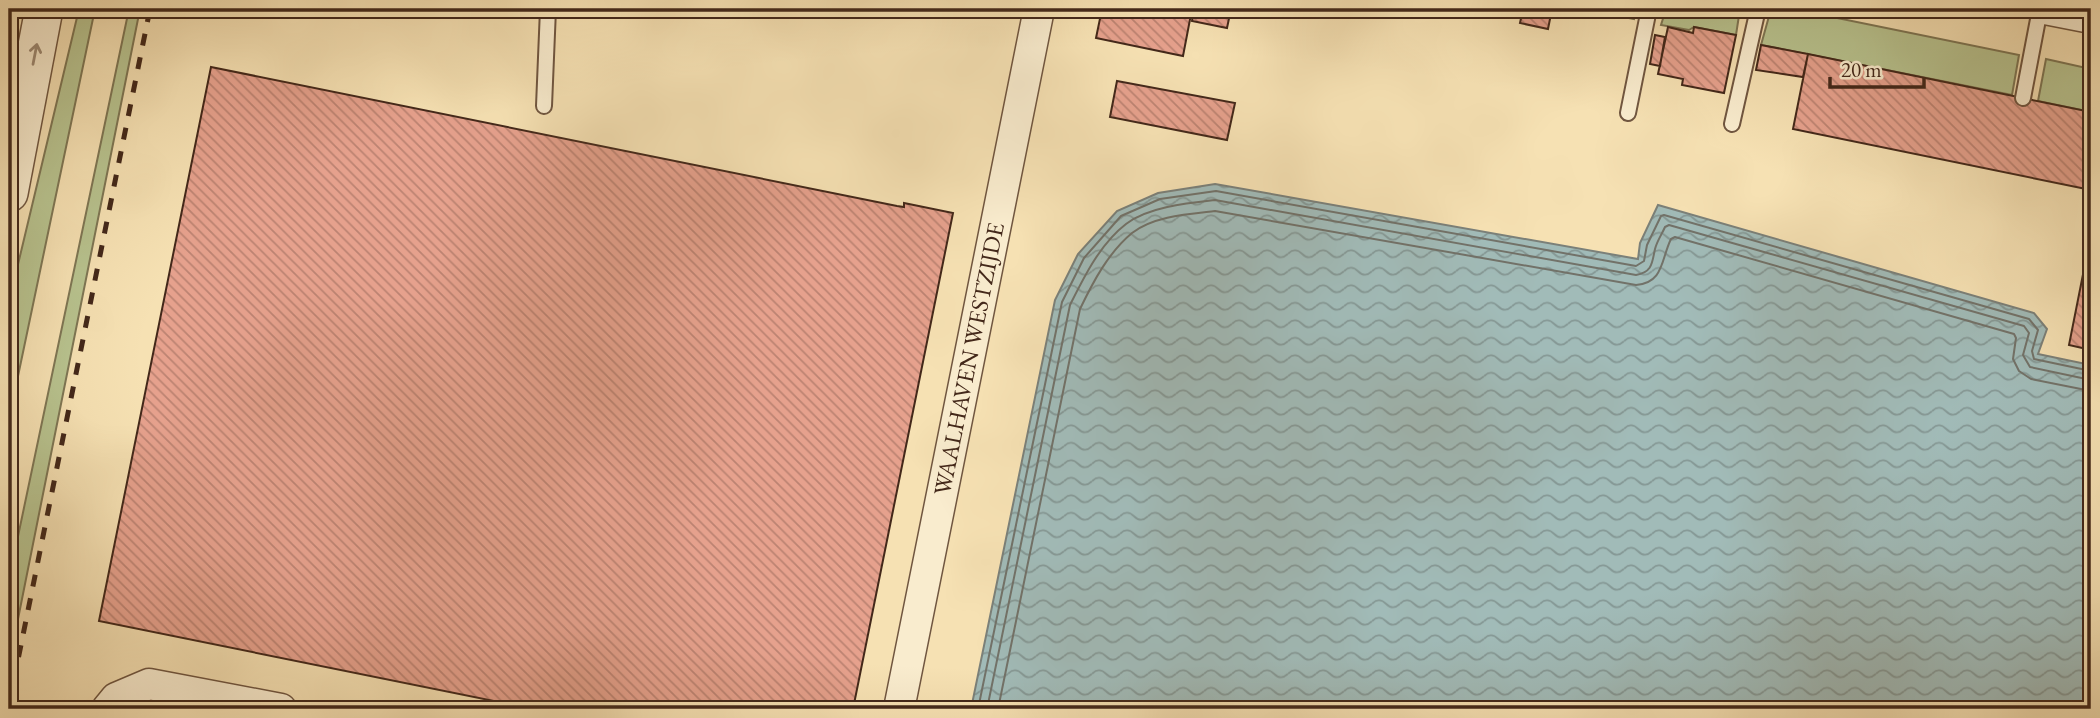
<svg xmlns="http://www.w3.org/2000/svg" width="2100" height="718" font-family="'EB Garamond',serif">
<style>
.grass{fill:#b8c38f;stroke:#7e7654;stroke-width:2}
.water{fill:url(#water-waves);stroke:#7b8079;stroke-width:2}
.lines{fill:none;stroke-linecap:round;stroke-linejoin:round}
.shore{stroke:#727269;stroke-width:2}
.building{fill:url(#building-back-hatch);stroke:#43281a;stroke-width:2}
.service-casing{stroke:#705640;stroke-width:18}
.minor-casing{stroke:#705640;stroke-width:33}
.tertiary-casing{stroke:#705640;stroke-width:40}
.service{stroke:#f9ecce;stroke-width:14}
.minor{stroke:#f9ecce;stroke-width:30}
.tertiary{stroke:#f9ecce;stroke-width:37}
.rail{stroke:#43281a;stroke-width:5;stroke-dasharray:12 12;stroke-linecap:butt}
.oneway{stroke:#9e8a74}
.labels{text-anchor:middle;stroke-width:6;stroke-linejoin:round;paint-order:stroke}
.street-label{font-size:24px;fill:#43281a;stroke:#f9ecce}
</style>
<defs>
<pattern id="water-waves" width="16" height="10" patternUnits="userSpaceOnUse" patternTransform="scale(1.75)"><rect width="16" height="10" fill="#a1bbb8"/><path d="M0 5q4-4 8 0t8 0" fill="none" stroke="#859895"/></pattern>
<pattern id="building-back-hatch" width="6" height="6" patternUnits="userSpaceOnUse" patternTransform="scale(1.75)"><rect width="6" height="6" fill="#e6a18d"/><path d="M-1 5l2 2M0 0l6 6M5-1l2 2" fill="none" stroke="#bc8372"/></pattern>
</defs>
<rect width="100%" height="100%" fill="#f6e1b3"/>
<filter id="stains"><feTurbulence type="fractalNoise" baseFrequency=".00286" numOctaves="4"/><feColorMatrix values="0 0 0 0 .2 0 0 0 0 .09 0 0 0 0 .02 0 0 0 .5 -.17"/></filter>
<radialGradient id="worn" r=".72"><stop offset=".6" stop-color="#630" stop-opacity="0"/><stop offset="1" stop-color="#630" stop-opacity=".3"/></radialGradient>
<path class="grass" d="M79,9H95L9,419V302Z
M129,9H140L9,664V579Z
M1584,9H1636L1634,19Z
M1666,9H1740L1736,35L1694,27L1689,30L1661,25Z
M1771,9H1793L2019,55L2012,95L1761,45Z
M2046,59L2091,69V112L2038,101Z"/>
<path class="water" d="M1215,184L1638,259L1640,243L1658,205L2034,313L2047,329L2038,354L2091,365V709H971L1055,300L1078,254L1117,211L1158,193Z"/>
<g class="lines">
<path class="shore" d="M978,709L1062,302L1084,258L1121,216L1160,199L1216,191L1636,266L1644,261L1647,245L1661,216L1664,215L2029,319L2038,330L2032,351L2034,359L2091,371
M987,709L1070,305C1084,277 1100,244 1126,224C1148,207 1188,203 1215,200L1636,275C1653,272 1652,262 1655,249C1657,241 1662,234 1665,227L1669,225L2024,326L2029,333L2023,355L2030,367L2091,380
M998,709L1080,309C1093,282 1108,253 1132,233C1154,216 1189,214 1215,211L1636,285C1664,283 1661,259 1671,239L1675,237L2014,334L2016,338L2013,359L2019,371L2031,379L2091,391"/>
</g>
<path class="building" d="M1102,9H1192L1183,56L1096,38Z
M1194,9H1231L1227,28L1192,21Z
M1523,9H1552L1548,29L1520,23Z
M1668,27L1693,33L1694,27L1736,35L1724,93L1682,85L1683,79L1658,74Z
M1655,35L1665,37L1660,66L1650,64Z
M1761,45L1808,54L1803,77L1756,70Z
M1808,54L2091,112V190L1793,129Z
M211,67L897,206L904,207V203L953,213L853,709H533L99,621Z
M1117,81L1235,103L1227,140L1110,117Z
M2091,234V350L2069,345Z"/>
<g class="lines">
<defs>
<path id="service" d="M2023,98L2040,9
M544,106L548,9
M1628,113L1649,9
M1732,124L1758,9"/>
<g id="minor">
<path d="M2045,9L2091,18"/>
<path d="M107,709L116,698L149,684L281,709"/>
<path id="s1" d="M899,709L1039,9"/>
</g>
<path id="tertiary" d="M9,193L44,9"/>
</defs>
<use href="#service" class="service-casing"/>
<use href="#minor" class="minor-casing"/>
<use href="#tertiary" class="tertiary-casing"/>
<use href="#service" class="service"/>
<use href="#minor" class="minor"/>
<use href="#tertiary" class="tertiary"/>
<path class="rail" d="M9,704L150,9"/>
</g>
<defs><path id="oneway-shaft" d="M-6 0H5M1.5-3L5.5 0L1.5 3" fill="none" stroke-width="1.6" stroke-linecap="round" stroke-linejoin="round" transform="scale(1.75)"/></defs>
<use class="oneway" href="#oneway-shaft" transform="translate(35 54) rotate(-79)"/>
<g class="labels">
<g class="street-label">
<text dy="8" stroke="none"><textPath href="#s1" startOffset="357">WAALHAVEN WESTZIJDE</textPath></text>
</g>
</g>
<rect width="2100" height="718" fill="none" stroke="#f6e1b3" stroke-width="35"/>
<rect x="10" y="10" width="2079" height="697" fill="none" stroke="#43281a" stroke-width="3.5"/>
<rect x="18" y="18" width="2065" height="683" fill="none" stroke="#43281a" stroke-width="2"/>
<path d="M1830 77v10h94v-10" fill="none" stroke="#43281a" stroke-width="3.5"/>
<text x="1841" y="77" font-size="21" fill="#43281a" stroke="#f9ecce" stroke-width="5" paint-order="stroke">20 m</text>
<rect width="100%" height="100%" filter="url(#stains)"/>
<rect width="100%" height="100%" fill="url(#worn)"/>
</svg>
